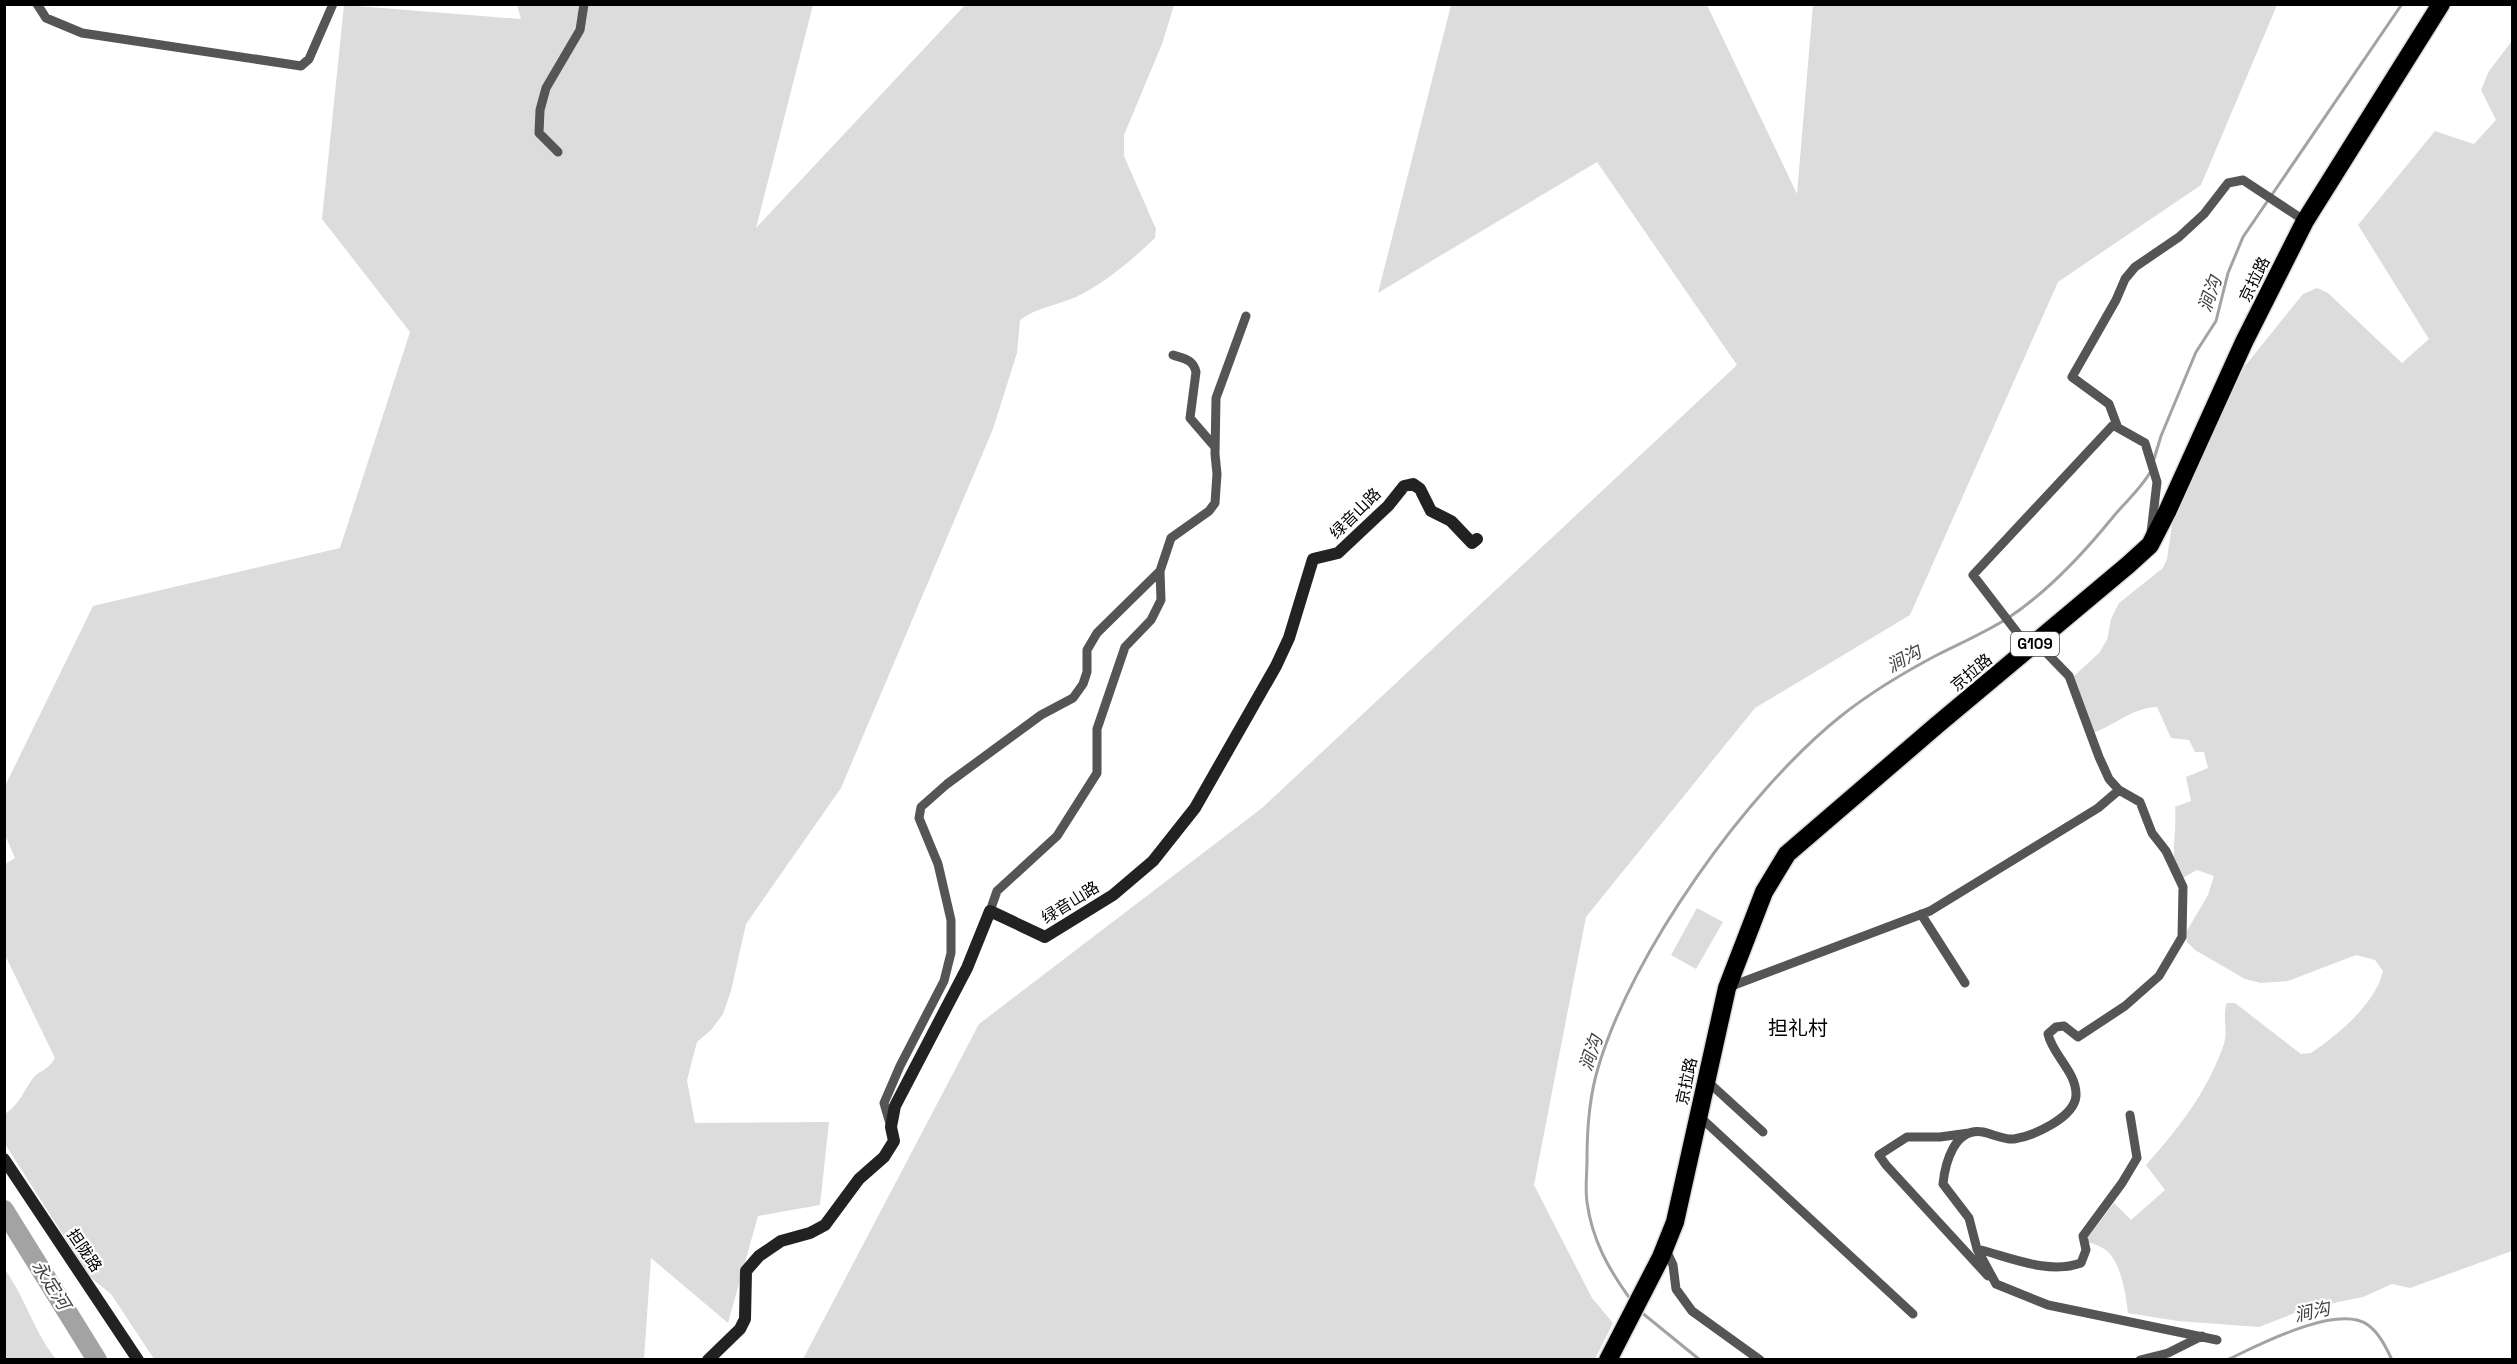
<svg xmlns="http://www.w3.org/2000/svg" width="2517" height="1364" font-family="'Space Grotesk','Noto Sans SC',sans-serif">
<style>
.green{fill:#dcdcdc}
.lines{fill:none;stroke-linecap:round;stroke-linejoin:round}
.stream{stroke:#a3a3a3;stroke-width:3}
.river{stroke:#a3a3a3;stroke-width:20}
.highway-casing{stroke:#dbdbdb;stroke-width:21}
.street{stroke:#555;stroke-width:9}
.secondary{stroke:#222;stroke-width:12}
.highway{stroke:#000;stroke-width:18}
.labels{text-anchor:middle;stroke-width:4.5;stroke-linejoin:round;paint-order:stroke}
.shield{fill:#fff;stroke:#4c4c4c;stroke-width:1.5}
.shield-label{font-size:15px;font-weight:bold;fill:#000}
.street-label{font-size:16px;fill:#000;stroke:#fff}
.water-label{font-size:18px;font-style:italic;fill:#444;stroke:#fff}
.quarter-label{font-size:20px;fill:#000;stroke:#fff}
</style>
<rect width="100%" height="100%" fill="#fff"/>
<path class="green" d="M344,5L521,19L517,5H813L756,228L965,5H1174L1162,44L1124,135V156L1156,229L1155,238C1132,260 1105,283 1076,297C1058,305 1035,308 1020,320L1017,353L993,429L841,788L746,924L731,991L723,1014L711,1030L697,1042L687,1080L695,1123L829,1122L820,1205L758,1216L728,1323L651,1258L644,1359H154L111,1294L90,1277L5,1144V1114C21,1103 23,1091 34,1077C42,1069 47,1071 55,1058L5,955V864L15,858L5,835L4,788L93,606L340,548L410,332L322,219Z
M1451,5H1707L1797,194L1813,5H2277L2201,185L2058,282L1910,615L1755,708L1586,917L1534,1185L1592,1298L1613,1323L1595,1359H803L979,1024L1262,808L1737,365L1597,162L1378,293Z
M2512,41V1251L2410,1288L2392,1284L2363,1297L2305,1309L2259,1327L2178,1321L2128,1313C2126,1295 2122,1269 2110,1254C2104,1247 2094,1244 2085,1241L2114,1203L2131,1220L2165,1190L2146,1165C2180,1126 2206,1094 2224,1044C2228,1031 2222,1014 2227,1003H2235L2301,1054L2311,1053C2338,1035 2376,1003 2383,971L2375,960L2356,955L2288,981L2261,983L2245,979L2195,950L2187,942L2185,934L2208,895L2214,876L2197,870L2177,881C2170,855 2177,833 2175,807L2191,801L2186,777L2208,768L2204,752H2195L2189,740L2171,738L2157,707C2134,707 2115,725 2093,733L2072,686L2074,676L2099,653L2107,640L2111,619L2119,603L2163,568L2167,559L2173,518L2181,492L2245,366L2303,294L2317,288L2328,293L2402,363L2429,339L2358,225L2435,131L2474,144L2496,120L2481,90L2489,71Z
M1697,908L1723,922L1696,969L1671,955Z
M4,1268C25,1297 34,1332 56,1359H5Z"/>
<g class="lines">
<path class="stream" d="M2154,459L2161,436L2196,352L2216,321L2228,273L2243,237L2402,4
M1631,1300C1609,1270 1592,1240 1587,1202C1585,1188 1587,1174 1587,1159C1587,1129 1589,1098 1598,1068C1632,952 1747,791 1841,716C1871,692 1903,673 1937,655C1961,643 1986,632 2008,618C2049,591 2083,554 2113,517C2126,501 2141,489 2151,471
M1641,1312L1700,1360
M2227,1360C2257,1346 2337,1303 2368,1325C2379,1333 2386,1347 2392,1360"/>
<path class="river" d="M4,1210L97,1360"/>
<defs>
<path id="highway" d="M1608,1360L1661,1257L1675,1222L1727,988L1764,892L1787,854L1937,725L2128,565L2150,545L2167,512L2244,342L2305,221L2441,4"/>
</defs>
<use href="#highway" class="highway-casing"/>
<path class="street" d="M37,4L46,18L82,33L301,66L309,59L333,4
M558,152L539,133L540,110L546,88L580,30L584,4
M1173,355C1184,359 1193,359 1196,372L1190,418L1215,447
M2118,428L2109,404L2072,377L2116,300L2125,279L2135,267L2179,237L2204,214L2228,183L2243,180L2305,221
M2029,648L1973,575L2113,425L2145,443L2157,482L2151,533
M990,911L997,891L1057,836L1097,773V729L1125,647L1151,620L1161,600L1160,571L1171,538L1209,511L1215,503L1217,474L1215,454L1216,398L1246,316
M1921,914L1965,983
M1729,987L1930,911L2098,808L2119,790
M1706,1080L1763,1132
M2130,1115L2137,1158L2122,1183L2083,1236L2086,1250L2081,1263C2048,1275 2010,1257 1977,1249L1996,1284L2048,1305L2217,1340
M1699,1116L1913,1314
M891,1127L884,1103L900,1066L944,981L951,953V920L938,864L919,818L921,807L947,784L1041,715L1073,698L1083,684L1087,672V650L1097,633L1160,571
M1969,1133L1940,1137H1907L1879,1155L1886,1165L1988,1276
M1665,1248L1673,1265L1676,1289L1692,1311L1760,1360
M1977,1249L1969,1218L1943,1184C1945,1164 1954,1127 1983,1132C1993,1134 2004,1140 2014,1139C2033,1136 2074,1118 2076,1096C2077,1072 2053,1056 2048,1034L2056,1027L2064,1026L2078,1037L2125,1006L2159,976L2182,937L2183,887L2166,851L2152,833L2140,802L2119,790L2109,779L2099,757L2069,676L2037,643
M2140,1360L2168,1353L2202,1336"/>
<path class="secondary" d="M4,1159L138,1360
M708,1360L740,1329L745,1319L746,1271L759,1256L781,1241L810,1233L825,1225L859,1179L884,1157L894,1141L891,1127L895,1106L967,968L990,911L1045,937L1113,895L1153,861L1195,808L1276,666L1289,638L1313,559L1338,553L1388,506L1404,486L1413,484L1420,489L1431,511L1451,521L1472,543L1477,539"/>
<use href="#highway" class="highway"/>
</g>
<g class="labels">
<rect class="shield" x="2011" y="632" width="48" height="24" rx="4.5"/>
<g class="shield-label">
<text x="2035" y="649">G109</text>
</g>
<g class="street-label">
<text transform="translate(2254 279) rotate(-64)" y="6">京拉路</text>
<text transform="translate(1355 513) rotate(-45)" y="6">绿音山路</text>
<text transform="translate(1971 672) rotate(-40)" y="6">京拉路</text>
<text transform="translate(1070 902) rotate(-32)" y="6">绿音山路</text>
<text transform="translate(1686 1081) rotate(-78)" y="6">京拉路</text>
<text transform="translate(85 1250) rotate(56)" y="6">担陇路</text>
</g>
<g class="water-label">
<text transform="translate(2210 294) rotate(-71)" y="6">涧沟</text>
<text transform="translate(1904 659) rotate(-28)" y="6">涧沟</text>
<text transform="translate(1591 1053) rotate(-71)" y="6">涧沟</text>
<text transform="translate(51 1285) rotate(58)" y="6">永定河</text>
<text transform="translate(2312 1312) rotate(-12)" y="6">涧沟</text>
</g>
<g class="quarter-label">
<text x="1798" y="1035">担礼村</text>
</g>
</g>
<rect width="2517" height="1364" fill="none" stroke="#000000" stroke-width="12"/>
</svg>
